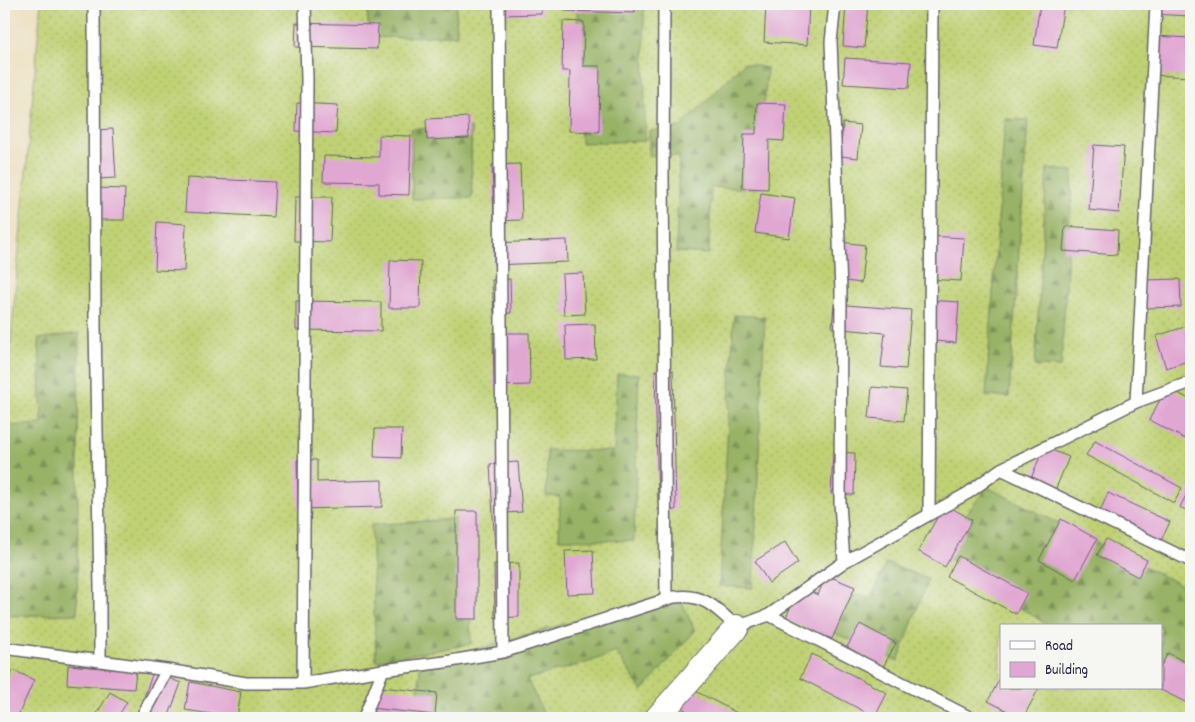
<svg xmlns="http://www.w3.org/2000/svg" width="1195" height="722" font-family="Dekko,sans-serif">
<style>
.grass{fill:url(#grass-dots);stroke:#717a58;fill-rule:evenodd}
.forest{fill:url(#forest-firs);stroke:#5d6a50}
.building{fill:#e1a7d3}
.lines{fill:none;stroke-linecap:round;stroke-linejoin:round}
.service-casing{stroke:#686468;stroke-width:14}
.minor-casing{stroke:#686468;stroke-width:26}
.service{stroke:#fff;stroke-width:11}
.minor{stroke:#fff;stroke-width:24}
</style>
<defs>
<pattern id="grass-dots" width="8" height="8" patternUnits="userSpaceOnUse" patternTransform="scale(1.25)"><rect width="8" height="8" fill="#c0d174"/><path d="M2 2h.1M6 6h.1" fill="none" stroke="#a5b365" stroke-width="1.8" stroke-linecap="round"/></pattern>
<pattern id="forest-firs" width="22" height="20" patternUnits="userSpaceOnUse" patternTransform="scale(1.25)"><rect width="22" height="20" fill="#98b366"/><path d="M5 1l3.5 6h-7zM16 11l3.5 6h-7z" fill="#7c9155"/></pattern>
</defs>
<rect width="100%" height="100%" fill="#f6f6f2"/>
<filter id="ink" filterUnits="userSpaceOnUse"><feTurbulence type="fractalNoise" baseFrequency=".02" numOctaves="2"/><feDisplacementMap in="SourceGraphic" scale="10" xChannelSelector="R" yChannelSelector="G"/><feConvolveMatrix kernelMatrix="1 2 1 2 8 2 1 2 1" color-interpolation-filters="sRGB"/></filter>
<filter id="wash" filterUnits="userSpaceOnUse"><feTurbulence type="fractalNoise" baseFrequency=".0096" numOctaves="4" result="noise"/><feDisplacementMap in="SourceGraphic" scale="20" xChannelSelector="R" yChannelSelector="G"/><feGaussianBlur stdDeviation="1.12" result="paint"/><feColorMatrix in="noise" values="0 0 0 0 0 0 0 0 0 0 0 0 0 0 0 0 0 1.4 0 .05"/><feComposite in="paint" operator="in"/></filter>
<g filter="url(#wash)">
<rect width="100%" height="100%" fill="#ebdfbd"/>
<path class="grass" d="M41,4H1191V718H4V418ZM1001,626H1161V688H1001Z"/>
<path class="forest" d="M367,4H456L457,35L369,38Z
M577,4H644L645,141L581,143L578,86Z
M744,63L767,68L758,189L711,187L709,254L676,252L679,156H649V131L681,127Z
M1005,119L1028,120L1009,397L986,396Z
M471,128L472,198L412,199L411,129Z
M1047,169L1073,171L1061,367L1035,366Z
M734,315L765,317L753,588L719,586Z
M79,333L77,614L4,616V426L42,424L39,339Z
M617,374H639L634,541L559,539L560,497L546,496L547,450L614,451Z
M987,487L1191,590V679L1185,693L1161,683V626H1049L1002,596L939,551Z
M466,518L471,644L376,661L371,525Z
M886,563L928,579L898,661L830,631L835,593L872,597Z
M677,592L695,631L642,691L616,652L586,663L527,679L546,718H417L420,665Z"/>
<g id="blocks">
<path class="building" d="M94,4H148V8L94,6Z
M296,4H401V8L296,7Z
M499,4H542V14L500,15Z
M565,4H635V13L565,11Z
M766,4H809L807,45L764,42Z
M846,4H868L864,48L843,46Z
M1040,4H1064L1057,48L1034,45Z
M1151,4H1191V16L1151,14Z
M563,21L584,22L583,66H600L599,132L569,131L570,71H562Z
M296,23L378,25L377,49L295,47Z
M1153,36L1191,38V77L1152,75Z
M845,58L911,62L909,88L843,84Z
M297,103L338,105L336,133L296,131Z
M757,103L786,104L784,141L769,140L768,189L742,188L744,134H756Z
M468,117L469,138L427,140L426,119Z
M843,123L861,125L858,158L840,156Z
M113,129L116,178L97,179L94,130Z
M379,135L411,136L409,195L379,194V183L323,182L324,156L379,157Z
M1094,145L1124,147L1119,213L1089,210Z
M520,164L522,220L494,221L492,165Z
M187,178L275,182L273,217L185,212Z
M95,188L125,189L124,220H94Z
M761,193L795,198L789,238L755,233Z
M295,197H332L330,242L294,241Z
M157,222L186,224L184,271L155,270Z
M1065,226L1118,230L1117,255L1063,251Z
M930,236L964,238L961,281L927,279Z
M567,240L568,262L494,265V243Z
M842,242L865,245L861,283L838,280Z
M390,260L421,261L420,308H389Z
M583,273L585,314L564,315L562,274Z
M510,279L511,313L494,314L492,280Z
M1180,279L1181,307L1144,308V280Z
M928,300L959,302L956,343L925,340Z
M296,301L381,302V331L296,330Z
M834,304L911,310L906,369L881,367L885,333L832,328Z
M595,324L596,359L566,360L565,325Z
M1191,325V360L1166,368L1156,336Z
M493,333H529L530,385L494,386Z
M655,370H673L676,510H658Z
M872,387L907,390L904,421L869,418Z
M1167,387L1191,400V442L1149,420Z
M375,429H402L401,458L374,457Z
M1095,441L1182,488L1174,503L1086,455Z
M1044,447L1069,457L1054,493L1029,483Z
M833,452L855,453L854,495L831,494Z
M297,460H317V482L382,480V507L298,509Z
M518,462L522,512L505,513L508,548L495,549L490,464Z
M1191,486V513L1180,507Z
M1108,493L1170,522L1158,547L1097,518Z
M945,504L972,520L945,567L918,551Z
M456,511H477V619H456Z
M1061,519L1097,539L1075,580L1039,560Z
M1106,539L1147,560L1138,577L1097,555Z
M785,542L798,563L769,583L755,561Z
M593,550L595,593L567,594L565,551Z
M958,556L1027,593L1016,614L947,577Z
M519,563V617L495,618L494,564Z
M826,575L855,587L832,639L785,620L799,586L818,595Z
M860,624L896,643L883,667L847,647Z
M1168,653L1191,665V705L1157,688H1161V666Z
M812,654L887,693L875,717L800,678Z
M68,665L136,671L134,689L67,684Z
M13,670L34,680L17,718H4V692Z
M153,672L181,683L168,718H148L138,714Z
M1001,676V688H1039L1023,718H1021L988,701Z
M190,682L241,692L237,718L185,710Z
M372,686L437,693L435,715L370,708Z
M686,686L743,716L742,718H700L676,705Z
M110,692L127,702L117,718H94Z
M783,714L792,718H781Z"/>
</g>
</g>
<g filter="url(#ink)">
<use href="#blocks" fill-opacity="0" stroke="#686468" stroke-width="1"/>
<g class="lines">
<defs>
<path id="service" d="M94,4L95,326L100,588V661
M499,4L503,652
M664,4L663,172L666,599
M835,4L831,42L841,290L840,503L844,562
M1136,402L1156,4
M1001,469L1191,561
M929,514L932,4
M769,615L971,718
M4,648L167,670L246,683H303L383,670L445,662L503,652L674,597C679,597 685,596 690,597C710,599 723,615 737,627L769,615L844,562L968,493L1001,469L1136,402L1191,382
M303,683L307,79L305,4
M141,718L167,670
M364,718L383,670"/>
<path id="minor" d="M657,718L737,627"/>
</defs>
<use href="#service" class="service-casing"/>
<use href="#minor" class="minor-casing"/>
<use href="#service" class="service"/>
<use href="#minor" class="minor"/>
</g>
</g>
<rect width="1195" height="722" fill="none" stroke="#f6f6f2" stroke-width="20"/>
<rect x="1000" y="624" width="162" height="65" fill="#f6f6f2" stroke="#a1a1a9"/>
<rect x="1010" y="641" width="25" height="8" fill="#ffffff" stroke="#a1a1a9"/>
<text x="1045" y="650" font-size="15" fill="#22223b">Road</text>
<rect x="1010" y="662" width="25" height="15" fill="#e1a7d3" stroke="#a1a1a9"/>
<text x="1045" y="674" font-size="15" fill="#22223b">Building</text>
</svg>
